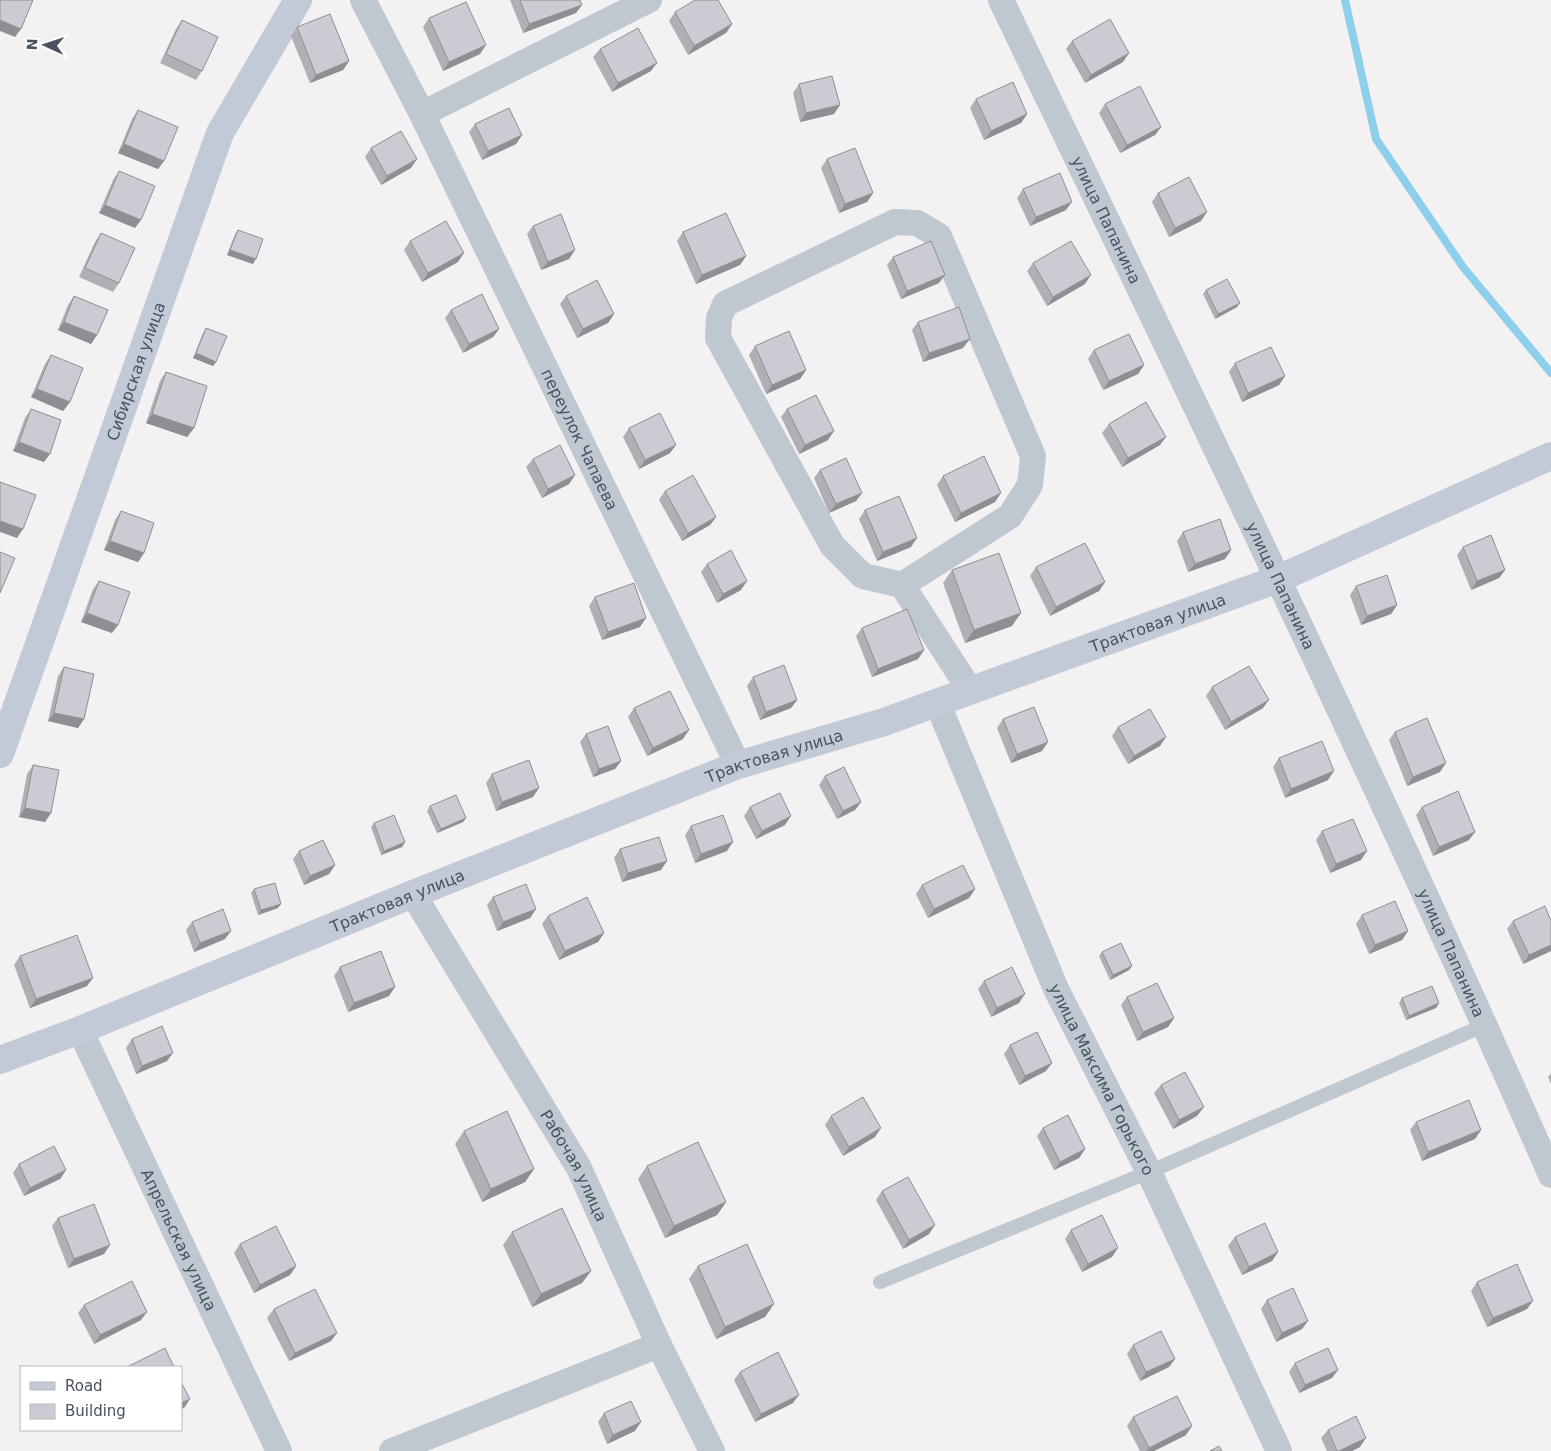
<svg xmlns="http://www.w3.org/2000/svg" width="1551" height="1451" font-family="'DejaVu Sans',sans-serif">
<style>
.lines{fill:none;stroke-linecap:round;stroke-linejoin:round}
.stream{stroke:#8ecfec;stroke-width:8}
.lane{stroke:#bfc7d0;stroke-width:14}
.street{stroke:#bfc7d0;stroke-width:26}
.secondary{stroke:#c2cad7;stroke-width:28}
.wall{fill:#afafb5}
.shaded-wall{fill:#8e8f94}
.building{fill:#cbccd3;stroke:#8e8f94}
.labels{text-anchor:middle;stroke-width:4;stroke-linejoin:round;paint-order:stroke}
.street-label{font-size:16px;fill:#49525f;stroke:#fff}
</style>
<rect width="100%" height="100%" fill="#f3f1f1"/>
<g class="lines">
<path class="stream" d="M1345,0L1376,139L1463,267L1551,373"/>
<path class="lane" d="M880,1282L1149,1172L1485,1025"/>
<g class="street">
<path id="s1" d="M363,0L422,114L738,765"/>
<path id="s2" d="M1001,0C1188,390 1377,779 1551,1175"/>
<path d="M422,114L649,0"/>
<path d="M895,222L917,223L939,236L1033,456L1030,485L1010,516L902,585L863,576L832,545L718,338L719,318L725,304Z"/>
<path d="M902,585L970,690"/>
<path id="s3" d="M937,702L1056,989L1149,1172L1279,1451"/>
<path id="s4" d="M413,894L579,1168L659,1345L712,1451"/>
<path id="s5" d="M80,1030L279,1451"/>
<path d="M392,1451L659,1345"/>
</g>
<g class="secondary">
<path id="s6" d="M0,754L220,133L298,0"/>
<path id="s7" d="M0,1060L80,1030L413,894L738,765L884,722L1278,579L1551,456"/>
</g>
</g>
<path class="wall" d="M510,0H580L576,13L523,33Z
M675,12L732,24L726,33L688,55L669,21Z
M429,18L480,54L443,71L423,27Z
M182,20L202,71L196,80L160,63L176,29Z
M297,27L349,61L343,70L310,83L291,36Z
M1072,41L1123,62L1085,83L1066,49Z
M600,49L651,71L612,92L593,57Z
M799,84L834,114L800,122L793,93Z
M976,99L1027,114L1021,123L984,140L970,108Z
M1105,104L1161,127L1155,135L1120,153L1099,113Z
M138,110L164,161L158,169L118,153L132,119Z
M475,124L522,135L516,144L482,160L469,132Z
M371,148L411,168L381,185L365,157Z
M827,159L873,193L867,202L839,213L821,168Z
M119,171L135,228L99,213L113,180Z
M1023,189L1066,210L1030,226L1017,198Z
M1158,193L1201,221L1169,237L1152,202Z
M533,226L575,250L569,259L541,270L527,234Z
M238,230L253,264L227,255L235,234Z
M683,232L746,256L740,265L696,284L677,241Z
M101,233L119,283L113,292L79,277L95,242Z
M410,241L458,262L422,282L404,250Z
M893,257L939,283L901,299L887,265Z
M1033,263L1085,284L1047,306L1027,271Z
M1206,290L1237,307L1215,319L1203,294Z
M74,296L91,344L58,330L68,305Z
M566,296L614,314L608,323L577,338L560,304Z
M451,310L499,329L493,337L463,353L445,318Z
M918,322L963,348L923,362L912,330Z
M206,328L216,362L213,366L193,358L203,333Z
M755,346L806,370L800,379L766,394L749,355Z
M1094,350L1144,365L1138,374L1103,390L1088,359Z
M51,355L70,402L63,411L31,397L45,364Z
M1235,363L1285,376L1279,385L1242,402L1229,372Z
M166,372L194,428L187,437L146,423L160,381Z
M31,409L44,462L13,451L25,418Z
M787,409L828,440L799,454L781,417Z
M1109,424L1160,445L1122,467L1102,433Z
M629,428L670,453L639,469L623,437Z
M533,459L575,475L569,484L542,498L526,467Z
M820,470L862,493L856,501L829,513L814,478Z
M943,476L995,502L955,522L937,485Z
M665,491L716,517L710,525L682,541L659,500Z
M865,510L911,547L877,561L859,519Z
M121,511L144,553L138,562L104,550L115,520Z
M1183,532L1231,550L1225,559L1188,572L1177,541Z
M1463,547L1505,570L1499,578L1471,590L1457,555Z
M707,564L741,590L717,603L701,572Z
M1036,567L1105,582L1099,591L1050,616L1030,576Z
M952,570L1012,626L965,643L943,583Z
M99,581L112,633L81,622L93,589Z
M1356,586L1397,605L1391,614L1361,625L1350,595Z
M595,597L640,627L602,640L589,606Z
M862,628L924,650L918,659L872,677L856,636Z
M64,667L84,719L78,728L48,721L58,676Z
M753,677L797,700L791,708L760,720L747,686Z
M1212,687L1263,708L1225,730L1206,696Z
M634,708L683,739L647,756L628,717Z
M1003,719L1042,751L1011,763L997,728Z
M1118,727L1160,746L1128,764L1112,736Z
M1395,732L1440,772L1407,786L1389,740Z
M586,734L621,761L615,769L593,777L580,742Z
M1279,758L1328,780L1285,798L1273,767Z
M33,765L51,813L45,822L19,817L27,774Z
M492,774L533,797L496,811L486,783Z
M825,776L861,802L855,810L837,819L819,785Z
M430,806L466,818L463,822L437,833L427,811Z
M750,807L785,825L756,839L744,816Z
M1422,807L1469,840L1433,856L1416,815Z
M374,823L405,842L402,847L381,855L371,827Z
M691,826L727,851L695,863L685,835Z
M1322,831L1361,860L1330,873L1316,840Z
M620,849L661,870L622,882L614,858Z
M299,851L335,865L329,874L304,885L293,859Z
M922,885L975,889L969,898L928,918L916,894Z
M254,889L278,908L258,915L251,893Z
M493,897L536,909L530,918L497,931L487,905Z
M1362,915L1408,931L1402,940L1369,954L1356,924Z
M548,916L604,933L598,942L559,960L542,924Z
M1513,921L1551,951L1523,964L1507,929Z
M192,922L225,939L194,952L186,930Z
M1102,952L1132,966L1129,970L1110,980L1099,956Z
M20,956L87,986L30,1008L14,965Z
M340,967L389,996L348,1012L334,976Z
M984,981L1019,1003L991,1017L978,989Z
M1127,997L1174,1018L1168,1027L1137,1041L1121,1005Z
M1402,998L1439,1003L1436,1008L1406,1020L1399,1003Z
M132,1039L167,1061L136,1074L126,1048Z
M1010,1045L1046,1071L1019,1085L1004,1054Z
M1551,1073V1084L1548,1077Z
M1161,1085L1197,1116L1173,1129L1154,1093Z
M831,1116L875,1137L843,1156L825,1125Z
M1416,1122L1481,1130L1475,1139L1422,1161L1410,1130Z
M1043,1128L1085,1149L1079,1158L1054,1170L1037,1136Z
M464,1131L534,1169L525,1182L482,1202L455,1144Z
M19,1164L66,1170L60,1179L24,1196L13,1173Z
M647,1166L726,1202L717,1215L665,1238L638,1179Z
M882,1191L929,1234L903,1249L876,1200Z
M58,1218L104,1254L68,1268L52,1226Z
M1071,1230L1112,1257L1082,1272L1065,1239Z
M512,1232L591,1271L582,1283L532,1307L503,1245Z
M1235,1237L1278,1252L1272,1261L1242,1275L1228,1246Z
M240,1244L296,1266L290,1275L254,1293L234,1253Z
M698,1266L765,1317L716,1339L689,1279Z
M1477,1282L1527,1309L1487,1327L1471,1291Z
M1267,1300L1302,1329L1276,1342L1261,1309Z
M84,1305L141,1320L94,1344L78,1313Z
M274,1309L331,1341L289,1361L267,1318Z
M1133,1345L1175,1359L1169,1367L1140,1381L1127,1354Z
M1295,1363L1332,1378L1299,1393L1289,1372Z
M740,1372L793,1403L755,1422L734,1380Z
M604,1413L635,1431L607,1444L598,1422Z
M1133,1417L1186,1435L1154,1451H1140L1127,1426Z
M1328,1430L1360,1447L1352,1451H1327L1321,1438Z"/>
<path class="shaded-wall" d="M582,5L576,13L523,33L529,24Z
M0,20L21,29L15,37L0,31Z
M732,24L726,33L688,55L694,46Z
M486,45L480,54L443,71L449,62Z
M1129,53L1123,62L1085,83L1091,75Z
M349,61L343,70L310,83L316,75Z
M657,63L651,71L612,92L618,83Z
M840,105L834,114L800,122L806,113Z
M1027,114L1021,123L984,140L991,131Z
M1161,127L1155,135L1120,153L1127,145Z
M522,135L516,144L482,160L488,151Z
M124,144L164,161L158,169L118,153Z
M417,159L411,168L381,185L387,176Z
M873,193L867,202L839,213L845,204Z
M1072,202L1066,210L1030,226L1036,217Z
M105,205L141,220L135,228L99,213Z
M1207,212L1201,221L1169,237L1175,228Z
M230,250L256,259L253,264L227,255Z
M575,250L569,259L541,270L548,262Z
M464,253L458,262L422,282L428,273Z
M746,256L740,265L696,284L702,275Z
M945,275L939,283L901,299L907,291Z
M1091,275L1085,284L1047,306L1053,297Z
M1240,303L1237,307L1215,319L1218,314Z
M614,314L608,323L577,338L583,329Z
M64,322L97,335L91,344L58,330Z
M499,329L493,337L463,353L469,344Z
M970,339L963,348L923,362L929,353Z
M196,353L216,362L213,366L193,358Z
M1144,365L1138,374L1103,390L1109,381Z
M806,370L800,379L766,394L772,385Z
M1285,376L1279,385L1242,402L1248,393Z
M37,389L70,402L63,411L31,397Z
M152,414L194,428L187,437L146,423Z
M834,431L828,440L799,454L805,445Z
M1166,437L1160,445L1122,467L1128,458Z
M19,442L50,454L44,462L13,451Z
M676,445L670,453L639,469L645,460Z
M575,475L569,484L542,498L548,489Z
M862,493L856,501L829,513L836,504Z
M1001,493L995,502L955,522L961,513Z
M716,517L710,525L682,541L688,533Z
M0,521L23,529L17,538L0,532Z
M917,538L911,547L877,561L883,552Z
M110,541L144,553L138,562L104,550Z
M1231,550L1225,559L1188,572L1195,564Z
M1505,570L1499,578L1471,590L1477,581Z
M747,581L741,590L717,603L723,594Z
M1105,582L1099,591L1050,616L1056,607Z
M1397,605L1391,614L1361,625L1367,616Z
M87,613L118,625L112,633L81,622Z
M1021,613L1012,626L965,643L974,630Z
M646,618L640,627L602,640L608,632Z
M924,650L918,659L872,677L878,669Z
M797,700L791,708L760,720L766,712Z
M1269,700L1263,708L1225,730L1231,722Z
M54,713L84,719L78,728L48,721Z
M689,730L683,739L647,756L653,748Z
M1166,737L1160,746L1128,764L1134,756Z
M1048,742L1042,751L1011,763L1017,754Z
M621,761L615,769L593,777L599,769Z
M1446,763L1440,772L1407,786L1413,777Z
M1334,771L1328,780L1285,798L1291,789Z
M539,788L533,797L496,811L502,802Z
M861,802L855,810L837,819L843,811Z
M25,808L51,813L45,822L19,817Z
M791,816L785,825L756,839L762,831Z
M466,818L463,822L437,833L441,829Z
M1475,832L1469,840L1433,856L1439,847Z
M405,842L402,847L381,855L384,851Z
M733,842L727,851L695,863L701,854Z
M1367,851L1361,860L1330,873L1336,864Z
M667,861L661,870L622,882L628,873Z
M335,865L329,874L304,885L310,876Z
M975,889L969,898L928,918L934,909Z
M281,904L278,908L258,915L261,910Z
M536,909L530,918L497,931L503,922Z
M231,931L225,939L194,952L200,943Z
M1408,931L1402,940L1369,954L1375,945Z
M604,933L598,942L559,960L565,951Z
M1551,945V951L1523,964L1529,955Z
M1132,966L1129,970L1110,980L1113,975Z
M93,978L87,986L30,1008L36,999Z
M395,987L389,996L348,1012L354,1003Z
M1025,994L1019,1003L991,1017L997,1008Z
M1439,1003L1436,1008L1406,1020L1409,1016Z
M1174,1018L1168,1027L1137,1041L1143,1032Z
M173,1053L167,1061L136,1074L142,1066Z
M1052,1063L1046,1071L1019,1085L1025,1076Z
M1204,1107L1197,1116L1173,1129L1179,1120Z
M881,1128L875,1137L843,1156L849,1147Z
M1481,1130L1475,1139L1422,1161L1428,1152Z
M1085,1149L1079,1158L1054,1170L1060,1162Z
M534,1169L525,1182L482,1202L491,1189Z
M66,1170L60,1179L24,1196L30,1188Z
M726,1202L717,1215L665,1238L674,1226Z
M935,1225L929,1234L903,1249L909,1240Z
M110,1245L104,1254L68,1268L74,1259Z
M1118,1248L1112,1257L1082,1272L1088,1264Z
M1278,1252L1272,1261L1242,1275L1249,1267Z
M296,1266L290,1275L254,1293L260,1285Z
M591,1271L582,1283L532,1307L541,1294Z
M1533,1301L1527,1309L1487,1327L1493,1318Z
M774,1304L765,1317L716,1339L725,1327Z
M147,1312L141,1320L94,1344L100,1335Z
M1308,1321L1302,1329L1276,1342L1282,1333Z
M337,1333L331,1341L289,1361L295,1353Z
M1175,1359L1169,1367L1140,1381L1146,1372Z
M1338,1370L1332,1378L1299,1393L1305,1385Z
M799,1395L793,1403L755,1422L761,1414Z
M190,1399L184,1408L181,1409V1403Z
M641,1422L635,1431L607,1444L613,1435Z
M1192,1426L1186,1435L1154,1451H1146L1149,1448Z
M1366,1438L1360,1447L1352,1451H1339Z"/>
<path class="building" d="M0,0H33L21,29L0,20Z
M520,0H580L582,5L529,24Z
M695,0H718L732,24L694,46L675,12Z
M466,2L486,45L449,62L429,18Z
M330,14L349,61L316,75L297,27Z
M1110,19L1129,53L1091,75L1072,41Z
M182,20L218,37L202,71L166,54Z
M638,28L657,63L618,83L600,49Z
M832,76L840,105L806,113L799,84Z
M1013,82L1027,114L991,131L976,99Z
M1140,86L1161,127L1127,145L1105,104Z
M509,108L522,135L488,151L475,124Z
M138,110L178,127L164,161L124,144Z
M401,131L417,159L387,176L371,148Z
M855,148L873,193L845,204L827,159Z
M119,171L155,186L141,220L105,205Z
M1060,173L1072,202L1036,217L1023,189Z
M1189,177L1207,212L1175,228L1158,193Z
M726,213L746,256L702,275L683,232Z
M561,214L575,250L548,262L533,226Z
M446,221L464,253L428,273L410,241Z
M238,230L263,239L256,259L230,250Z
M101,233L135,248L119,283L85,268Z
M931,241L945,275L907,291L893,257Z
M1071,241L1091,275L1053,297L1033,263Z
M1227,279L1240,303L1218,314L1206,290Z
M597,280L614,314L583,329L566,296Z
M482,294L499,329L469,344L451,310Z
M74,296L108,310L97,335L64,322Z
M959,307L970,339L929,353L918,322Z
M206,328L227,336L216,362L196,353Z
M789,331L806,370L772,385L755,346Z
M1129,334L1144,365L1109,381L1094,350Z
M1271,347L1285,376L1248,393L1235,363Z
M51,355L83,368L70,402L37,389Z
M166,372L207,386L194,428L152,414Z
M816,395L834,431L805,445L787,409Z
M1146,402L1166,437L1128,458L1109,424Z
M31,409L61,420L50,454L19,442Z
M660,413L676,445L645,460L629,428Z
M560,445L575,475L548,489L533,459Z
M984,456L1001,493L961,513L943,476Z
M846,458L862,493L836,504L820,470Z
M693,475L716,517L688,533L665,491Z
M0,482L36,495L23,529L0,521Z
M899,496L917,538L883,552L865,510Z
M121,511L154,523L144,553L110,541Z
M1220,519L1231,550L1195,564L1183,532Z
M1491,535L1505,570L1477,581L1463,547Z
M1085,543L1105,582L1056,607L1036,567Z
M731,550L747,581L723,594L707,564Z
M0,552L15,558L0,593Z
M999,553L1021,613L974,630L952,570Z
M1387,575L1397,605L1367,616L1356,586Z
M99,581L130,592L118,625L87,613Z
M634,583L646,618L608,632L595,597Z
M907,609L924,650L878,669L862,628Z
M784,665L797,700L766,712L753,677Z
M1249,666L1269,700L1231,722L1212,687Z
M64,667L94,674L84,719L54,713Z
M670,691L689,730L653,748L634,708Z
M1034,707L1048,742L1017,754L1003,719Z
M1150,709L1166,737L1134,756L1118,727Z
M1427,718L1446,763L1413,777L1395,732Z
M608,726L621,761L599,769L586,734Z
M1322,741L1334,771L1291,789L1279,758Z
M529,760L539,788L502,802L492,774Z
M33,765L59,770L51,813L25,808Z
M844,767L861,802L843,811L825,776Z
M1458,791L1475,832L1439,847L1422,807Z
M780,793L791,816L762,831L750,807Z
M456,795L466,818L441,829L430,806Z
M394,815L405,842L384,851L374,823Z
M723,815L733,842L701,854L691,826Z
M1353,819L1367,851L1336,864L1322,831Z
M659,837L667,861L628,873L620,849Z
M323,840L335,865L310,876L299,851Z
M963,865L975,889L934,909L922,885Z
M275,883L281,904L261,910L254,889Z
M526,884L536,909L503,922L493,897Z
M587,897L604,933L565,951L548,916Z
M1395,901L1408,931L1375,945L1362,915Z
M1545,906L1551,921V945L1529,955L1513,921Z
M223,909L231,931L200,943L192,922Z
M77,935L93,978L36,999L20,956Z
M1121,943L1132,966L1113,975L1102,952Z
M381,951L395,987L354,1003L340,967Z
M1012,967L1025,994L997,1008L984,981Z
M1157,983L1174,1018L1143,1032L1127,997Z
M1432,986L1439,1003L1409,1016L1402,998Z
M162,1026L173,1053L142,1066L132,1039Z
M1037,1032L1052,1063L1025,1076L1010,1045Z
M1185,1072L1204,1107L1179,1120L1161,1085Z
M863,1097L881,1128L849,1147L831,1116Z
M1469,1100L1481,1130L1428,1152L1416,1122Z
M507,1111L534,1169L491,1189L464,1131Z
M1068,1115L1085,1149L1060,1162L1043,1128Z
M698,1142L726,1202L674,1226L647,1166Z
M54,1146L66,1170L30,1188L19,1164Z
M908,1177L935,1225L909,1240L882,1191Z
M94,1204L110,1245L74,1259L58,1218Z
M562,1208L591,1271L541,1294L512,1232Z
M1102,1215L1118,1248L1088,1264L1071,1230Z
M1265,1223L1278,1252L1249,1267L1235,1237Z
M276,1226L296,1266L260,1285L240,1244Z
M747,1244L774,1304L725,1327L698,1266Z
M1517,1264L1533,1301L1493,1318L1477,1282Z
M132,1281L147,1312L100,1335L84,1305Z
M1293,1288L1308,1321L1282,1333L1267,1300Z
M315,1289L337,1333L295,1353L274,1309Z
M1161,1331L1175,1359L1146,1372L1133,1345Z
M165,1348L174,1367H127Z
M1328,1348L1338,1370L1305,1385L1295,1363Z
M778,1352L799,1395L761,1414L740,1372Z
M181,1382L190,1399L181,1403Z
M1177,1396L1192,1426L1149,1448L1133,1417Z
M631,1401L641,1422L613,1435L604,1413Z
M1356,1416L1366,1438L1339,1451H1337L1328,1430Z
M1219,1446L1222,1451H1210Z"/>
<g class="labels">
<g class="street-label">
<text dy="6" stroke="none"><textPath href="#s2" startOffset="244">улица Папанина</textPath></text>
<text dy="6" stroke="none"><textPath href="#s6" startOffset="406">Сибирская улица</textPath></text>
<text dy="6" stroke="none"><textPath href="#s1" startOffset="490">переулок Чапаева</textPath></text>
<text dy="6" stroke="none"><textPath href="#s2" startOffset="649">улица Папанина</textPath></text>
<text dy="6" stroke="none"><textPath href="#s7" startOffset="1238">Трактовая улица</textPath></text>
<text dy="6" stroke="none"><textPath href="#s7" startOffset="832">Трактовая улица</textPath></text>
<text dy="6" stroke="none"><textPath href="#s7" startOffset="428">Трактовая улица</textPath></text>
<text dy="6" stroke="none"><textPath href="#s2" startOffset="1054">улица Папанина</textPath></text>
<text dy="6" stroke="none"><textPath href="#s3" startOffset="412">улица Максима Горького</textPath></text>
<text dy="6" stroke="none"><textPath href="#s4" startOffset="316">Рабочая улица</textPath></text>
<text dy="6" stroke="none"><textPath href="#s5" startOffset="232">Апрельская улица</textPath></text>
</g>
</g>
<rect x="20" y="1366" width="162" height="65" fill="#ffffff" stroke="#b6babf"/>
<rect x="30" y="1382" width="25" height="8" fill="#c2cad7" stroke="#b6babf"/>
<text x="65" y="1391" font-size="15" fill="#49525f">Road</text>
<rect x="30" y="1404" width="25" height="15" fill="#cbccd3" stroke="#b6babf"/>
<text x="65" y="1416" font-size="15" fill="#49525f">Building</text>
<g transform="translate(45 45) rotate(273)" stroke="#ffffff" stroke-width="4" paint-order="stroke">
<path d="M0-4L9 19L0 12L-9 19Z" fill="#49525f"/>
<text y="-8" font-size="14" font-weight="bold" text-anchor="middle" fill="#49525f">N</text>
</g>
</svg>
